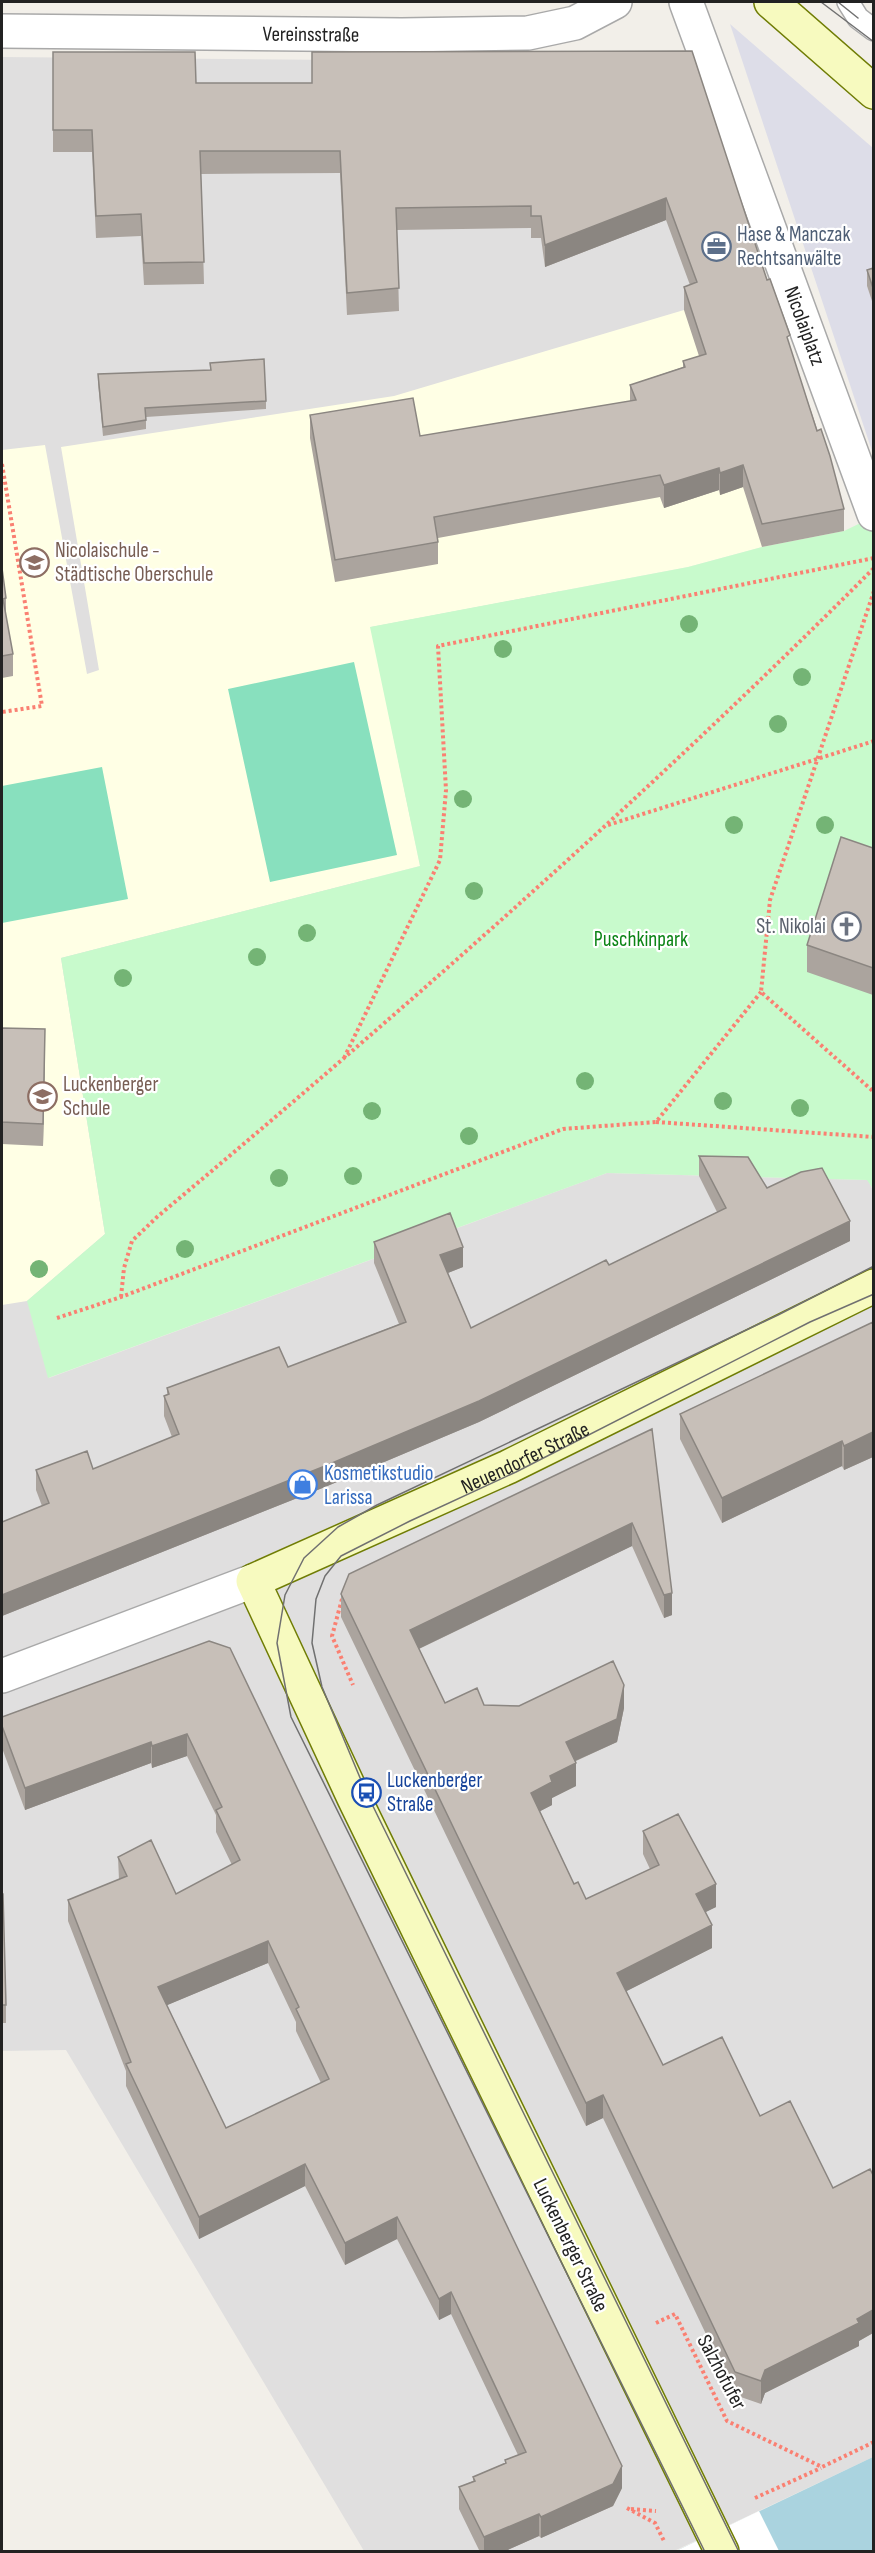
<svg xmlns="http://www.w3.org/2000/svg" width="875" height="2553" font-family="'Sofia Sans Condensed',sans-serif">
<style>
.residential{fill:#e0dfdf}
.education{fill:#ffffe5}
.park{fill:#c8facc}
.pitch{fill:#88e0be}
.plaza{fill:#dddde8}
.water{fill:#aad3df}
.pier{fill:#fff}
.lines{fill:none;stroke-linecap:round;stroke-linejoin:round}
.lane-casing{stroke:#a9a9a9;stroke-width:24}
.street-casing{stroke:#a9a9a9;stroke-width:36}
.secondary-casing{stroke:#707d05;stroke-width:36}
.path{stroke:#fa8072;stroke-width:4;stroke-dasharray:3 3;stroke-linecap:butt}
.lane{stroke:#fff;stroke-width:21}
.street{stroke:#fff;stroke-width:33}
.secondary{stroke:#f7fabf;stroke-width:33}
.tram{stroke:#707070;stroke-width:1.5}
.tree{fill:#74b475}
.wall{fill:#aba49e;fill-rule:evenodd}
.shaded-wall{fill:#8b8681}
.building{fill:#c7bfb8;stroke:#8b8681;stroke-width:1.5;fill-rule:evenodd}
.labels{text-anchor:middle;stroke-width:4.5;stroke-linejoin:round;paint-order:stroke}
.street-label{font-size:21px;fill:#222;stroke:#fff}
.service-label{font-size:21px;fill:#4e5e75;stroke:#fff;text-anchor:start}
.education-label{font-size:21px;fill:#785e54;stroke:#fff;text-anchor:start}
.worship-label{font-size:21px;fill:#5b616d;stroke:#fff;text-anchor:end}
.park-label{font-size:21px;fill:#0c8416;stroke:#fff}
.shop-label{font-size:21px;fill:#366cbe;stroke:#fff;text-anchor:start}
.transit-label{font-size:21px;fill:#164399;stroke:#fff;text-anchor:start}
</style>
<rect width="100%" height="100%" fill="#f2efe9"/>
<path class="residential" d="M2,57L689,63L761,281L49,1378L607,1173L868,1180L874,1192L873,2457L674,2551H364L66,2050L2,2051Z"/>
<path class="education" d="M761,281L844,531L762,547L688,567L371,627L420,866L61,958L105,1234L27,1301L2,1305V450L45,445L87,674L99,670L61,447L394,396L684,310Z"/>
<path class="park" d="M873,517V1189L867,1180L607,1173L48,1378L27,1301L105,1234L61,958L420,866L370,627L688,567L762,547L844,531Z"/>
<path class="pitch" d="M354,662L397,855L270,882L228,689Z
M102,767L128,899L2,923V786Z"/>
<path class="plaza" d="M730,24L873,148L874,284L867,286L874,304L873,454Z"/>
<path class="water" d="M873,2457V2551L674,2552Z"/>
<path class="pier" d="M759,2511L779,2551L674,2552Z"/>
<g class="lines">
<defs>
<path id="lane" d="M848,2L858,18L874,30"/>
<g id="street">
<path id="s1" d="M686,2L874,514"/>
<path id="s2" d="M2,31L402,35L528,33L575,23L615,2"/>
<path d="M2,1676L253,1581"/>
</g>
<g id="secondary">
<path d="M771,2L874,92"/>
<path id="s3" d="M722,2552L354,1798L253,1581L508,1467L874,1286"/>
</g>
</defs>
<use href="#lane" class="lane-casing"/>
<use href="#street" class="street-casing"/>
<use href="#secondary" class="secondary-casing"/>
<path class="path" d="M2,464L42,706L2,712
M874,591L770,900L761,992L874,1092
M608,825L874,741
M344,1058L440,860L446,790L438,646L874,558
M656,1122L874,1137
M121,1297L124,1268L132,1241L157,1217C404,1010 646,797 874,568
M57,1318L121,1297L563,1129L656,1122L761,992
M342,1599L332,1636L353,1685
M656,2323L675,2314L727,2421L822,2467L874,2442
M755,2498L821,2468
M627,2508L655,2523L664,2541
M631,2509L656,2511"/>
<use href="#lane" class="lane"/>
<use href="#street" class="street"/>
<use href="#secondary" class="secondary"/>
<path class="tram" d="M821,2L874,42
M838,2L858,18
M705,2552L291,1717L277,1643L285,1595L304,1558L338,1527L377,1505L778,1315L874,1266
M739,2552L366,1792L322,1687L312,1643L316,1599L325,1576L341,1556L410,1521L516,1472L810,1322L874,1294"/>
</g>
<g class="tree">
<circle cx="689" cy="624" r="9"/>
<circle cx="503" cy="649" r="9"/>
<circle cx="802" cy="677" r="9"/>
<circle cx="778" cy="724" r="9"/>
<circle cx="463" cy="799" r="9"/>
<circle cx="734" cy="825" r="9"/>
<circle cx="825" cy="825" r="9"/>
<circle cx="474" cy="891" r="9"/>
<circle cx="307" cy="933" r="9"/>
<circle cx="257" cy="957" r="9"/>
<circle cx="123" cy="978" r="9"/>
<circle cx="585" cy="1081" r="9"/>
<circle cx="723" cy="1101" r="9"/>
<circle cx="800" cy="1108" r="9"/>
<circle cx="372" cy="1111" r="9"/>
<circle cx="469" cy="1136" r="9"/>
<circle cx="353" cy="1176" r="9"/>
<circle cx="279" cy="1178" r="9"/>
<circle cx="185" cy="1249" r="9"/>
<circle cx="39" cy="1269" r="9"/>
</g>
<path class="wall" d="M692,51L767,280L844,509V531L762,547L743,487L720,495L719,490L664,508L660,497L438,538V564L335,582L310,438V415L420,436L630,401V385L683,367V361L699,356L684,310V287L690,285L666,220L545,267L541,238H531V228L397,230L399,311L347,315L340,173L201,174L204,284L144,285L141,236L96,238L92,152H53V52L196,83H312Z
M873,268V304L867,286V270Z
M210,363L266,401V409L146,417V429L103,436L98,383V374L210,370Z
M2,568L6,598V616L13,654V676L2,678Z
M873,848V995L807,972V945Z
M2,1028L45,1051L43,1146L2,1144Z
M699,1156L767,1188L850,1241L479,1422L325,1487L2,1616V1522L42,1506L36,1490V1470L93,1469L172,1437L164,1416V1396L167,1395V1388L288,1367L399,1324L374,1263V1242L463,1267L448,1273L471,1328L609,1265L717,1212L699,1176Z
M873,1322V1457L844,1470L842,1466L722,1523L680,1439V1414Z
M652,1429L672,1615L664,1618L632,1546L419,1649L445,1703L484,1705L624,1708L617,1742L576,1761V1786L552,1798V1805L540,1811L574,1884L586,1899L650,1869L643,1854V1831L716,1907L705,1912L712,1948L626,1991L663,2065L760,2116L833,2188L873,2175V2333L859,2341V2346L765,2393L761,2404L735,2395L603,2118L586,2126L341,1617V1594Z
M209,1641L622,2488L613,2506L541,2538L539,2536L503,2552H480L459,2509V2487L473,2481V2477L505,2463V2460L518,2455L451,2314L439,2320L397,2239L345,2265L305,2186L199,2239L126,2086V2071L68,1921V1900L119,1880L118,1857L176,1894L232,1865L216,1832V1815L187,1756L152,1768L151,1763L25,1810L2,1748V1717ZM268,1963L296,2022V2031L321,2083L226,2128L167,2005Z
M2,1894L6,2005V2023H2Z"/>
<path class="shaded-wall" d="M666,198V220L545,267V245Z
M743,465V487L720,495V473Z
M719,468V490L664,508V485Z
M45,1029V1051L43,1146V1124Z
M850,1221V1241L479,1422L325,1487L2,1616V1595Z
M463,1247V1267L440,1276V1255Z
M873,1432V1457L844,1470V1446Z
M842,1441V1466L722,1523V1498Z
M632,1523V1546L410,1653V1630Z
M672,1593V1615L664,1618V1595Z
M624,1685V1708L617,1742L566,1765V1742Z
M187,1734V1756L152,1768V1746Z
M151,1742V1763L25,1810V1788Z
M576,1763V1786L552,1798V1805L531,1816V1793L550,1776Z
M716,1884V1907L696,1917V1894Z
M712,1925V1948L617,1996V1973Z
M268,1941V1963L158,2009V1987Z
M603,2095V2118L586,2126V2103Z
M305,2164V2186L199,2239V2217Z
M397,2217V2239L345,2265V2243Z
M451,2292V2314L439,2320V2299Z
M873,2310V2333L859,2341V2346L765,2393L761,2404V2381L765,2370Z
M622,2466V2488L613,2506L541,2538V2517Z
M539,2514V2536L503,2552H484V2537Z"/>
<path class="building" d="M692,51L767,280L770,279L790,335L787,337L817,431L821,429L830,456L844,509L762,524L743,465L720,473L719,468L664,485L660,475L434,517L438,542L335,560L310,415L413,398L420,436L636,400L630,385L685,367L683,361L706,354L684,287L697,282L666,198L545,245L541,216H531V206L396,208L399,288L347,293L340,151H200L204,262L144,263L141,214L96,216L92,130H53V52H195L196,83H312V52Z
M873,268V288L867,270Z
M264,359L266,401L145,408L146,420L103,427L98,374L211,370L210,363Z
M2,568L6,598L3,599L13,654L2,656Z
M841,837L873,848V968L807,945Z
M2,1028L45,1029L43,1124L2,1122Z
M699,1156L748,1157L767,1188L801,1172L822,1168L850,1221L479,1401L325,1466L2,1595V1522L49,1503L36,1470L87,1451L93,1469L179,1434L164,1396L169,1394L167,1388L279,1347L288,1367L406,1322L374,1242L450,1213L463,1247L440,1255L471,1328L606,1260L609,1265L726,1208Z
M873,1322V1432L844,1446L842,1441L722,1498L680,1414Z
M652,1429L672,1593L664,1595L632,1523L410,1630L445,1703L477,1688L484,1705L519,1706L613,1661L624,1685L617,1719L566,1742L576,1763L550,1776L552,1782L531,1793L574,1884L578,1882L586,1899L659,1865L643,1831L678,1814L716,1884L696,1894L712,1925L617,1973L663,2065L722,2037L760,2116L790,2101L833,2188L870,2169L873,2175V2310L857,2319L859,2323L765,2370L761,2381L735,2372L603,2095L586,2103L341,1594L349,1574Z
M209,1641L230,1648L622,2466L613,2484L541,2517L539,2514L484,2537L459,2487L475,2481L473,2477L506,2463L505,2460L526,2452L451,2292L439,2299L397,2217L345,2243L305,2164L199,2217L126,2064L131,2062L68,1900L127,1876L118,1857L151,1840L176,1894L240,1860L216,1810L222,1807L187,1734L152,1746L151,1742L25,1788L2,1726V1717ZM268,1941L299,2007L296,2009L329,2079L226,2128L158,1987Z
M2,1894H3L6,2005H2Z"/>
<defs>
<symbol id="office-ring" viewBox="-11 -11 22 22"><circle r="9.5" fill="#fff" stroke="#5c6f8a" stroke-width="1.5"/><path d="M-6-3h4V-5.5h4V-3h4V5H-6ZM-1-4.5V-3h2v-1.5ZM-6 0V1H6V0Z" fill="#5c6f8a"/></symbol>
<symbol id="school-ring" viewBox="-11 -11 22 22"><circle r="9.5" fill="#fff" stroke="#8d6e63" stroke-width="1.5"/><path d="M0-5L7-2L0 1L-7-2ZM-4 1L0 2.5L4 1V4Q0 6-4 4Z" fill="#8d6e63"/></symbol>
<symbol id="church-ring" viewBox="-11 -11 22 22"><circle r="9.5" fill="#fff" stroke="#6b7280" stroke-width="1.5"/><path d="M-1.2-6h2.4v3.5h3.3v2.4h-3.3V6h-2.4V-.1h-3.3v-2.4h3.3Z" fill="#6b7280"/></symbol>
<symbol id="shop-ring" viewBox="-11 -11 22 22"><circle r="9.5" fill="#fff" stroke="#3f7fe0" stroke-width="1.5"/><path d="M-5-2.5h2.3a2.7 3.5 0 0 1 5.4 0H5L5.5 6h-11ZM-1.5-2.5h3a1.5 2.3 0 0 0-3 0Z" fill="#3f7fe0"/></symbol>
<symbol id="bus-ring" viewBox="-11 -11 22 22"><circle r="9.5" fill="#fff" stroke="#1a4fb4" stroke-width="1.5"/><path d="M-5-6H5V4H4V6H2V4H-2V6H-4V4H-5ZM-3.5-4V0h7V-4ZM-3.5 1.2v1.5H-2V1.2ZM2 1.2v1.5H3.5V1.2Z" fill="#1a4fb4"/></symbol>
</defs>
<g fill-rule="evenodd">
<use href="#office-ring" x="700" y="230" width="33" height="33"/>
<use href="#school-ring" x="18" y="546" width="33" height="33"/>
<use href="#church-ring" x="830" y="910" width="33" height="33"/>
<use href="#school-ring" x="26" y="1080" width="33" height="33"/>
<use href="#shop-ring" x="286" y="1468" width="33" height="33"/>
<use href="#bus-ring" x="350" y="1776" width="33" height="33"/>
</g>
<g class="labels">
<g class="street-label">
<text dy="7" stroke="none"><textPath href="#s2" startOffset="309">Vereinsstraße</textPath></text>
<text dy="7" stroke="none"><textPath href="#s1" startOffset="345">Nicolaiplatz</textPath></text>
<text dy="7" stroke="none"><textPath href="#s3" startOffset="1377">Neuendorfer Straße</textPath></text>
<text transform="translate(571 2245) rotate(64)" y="7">Luckenberger Straße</text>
<text transform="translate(722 2372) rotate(62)" y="7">Salzhofufer</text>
</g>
<g class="service-label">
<text x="737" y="241">Hase &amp; Manczak<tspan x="737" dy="24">Rechtsanwälte</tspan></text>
</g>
<g class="education-label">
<text x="55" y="557">Nicolaischule -<tspan x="55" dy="24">Städtische Oberschule</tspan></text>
<text x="63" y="1091">Luckenberger<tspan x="63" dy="24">Schule</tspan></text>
</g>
<g class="worship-label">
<text x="826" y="933">St. Nikolai</text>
</g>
<g class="park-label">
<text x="641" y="946">Puschkinpark</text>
</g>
<g class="shop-label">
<text x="324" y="1480">Kosmetikstudio<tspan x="324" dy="24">Larissa</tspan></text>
</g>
<g class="transit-label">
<text x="387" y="1787">Luckenberger<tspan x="387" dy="24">Straße</tspan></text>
</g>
</g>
<rect width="875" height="2553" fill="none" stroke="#222222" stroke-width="6"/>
</svg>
